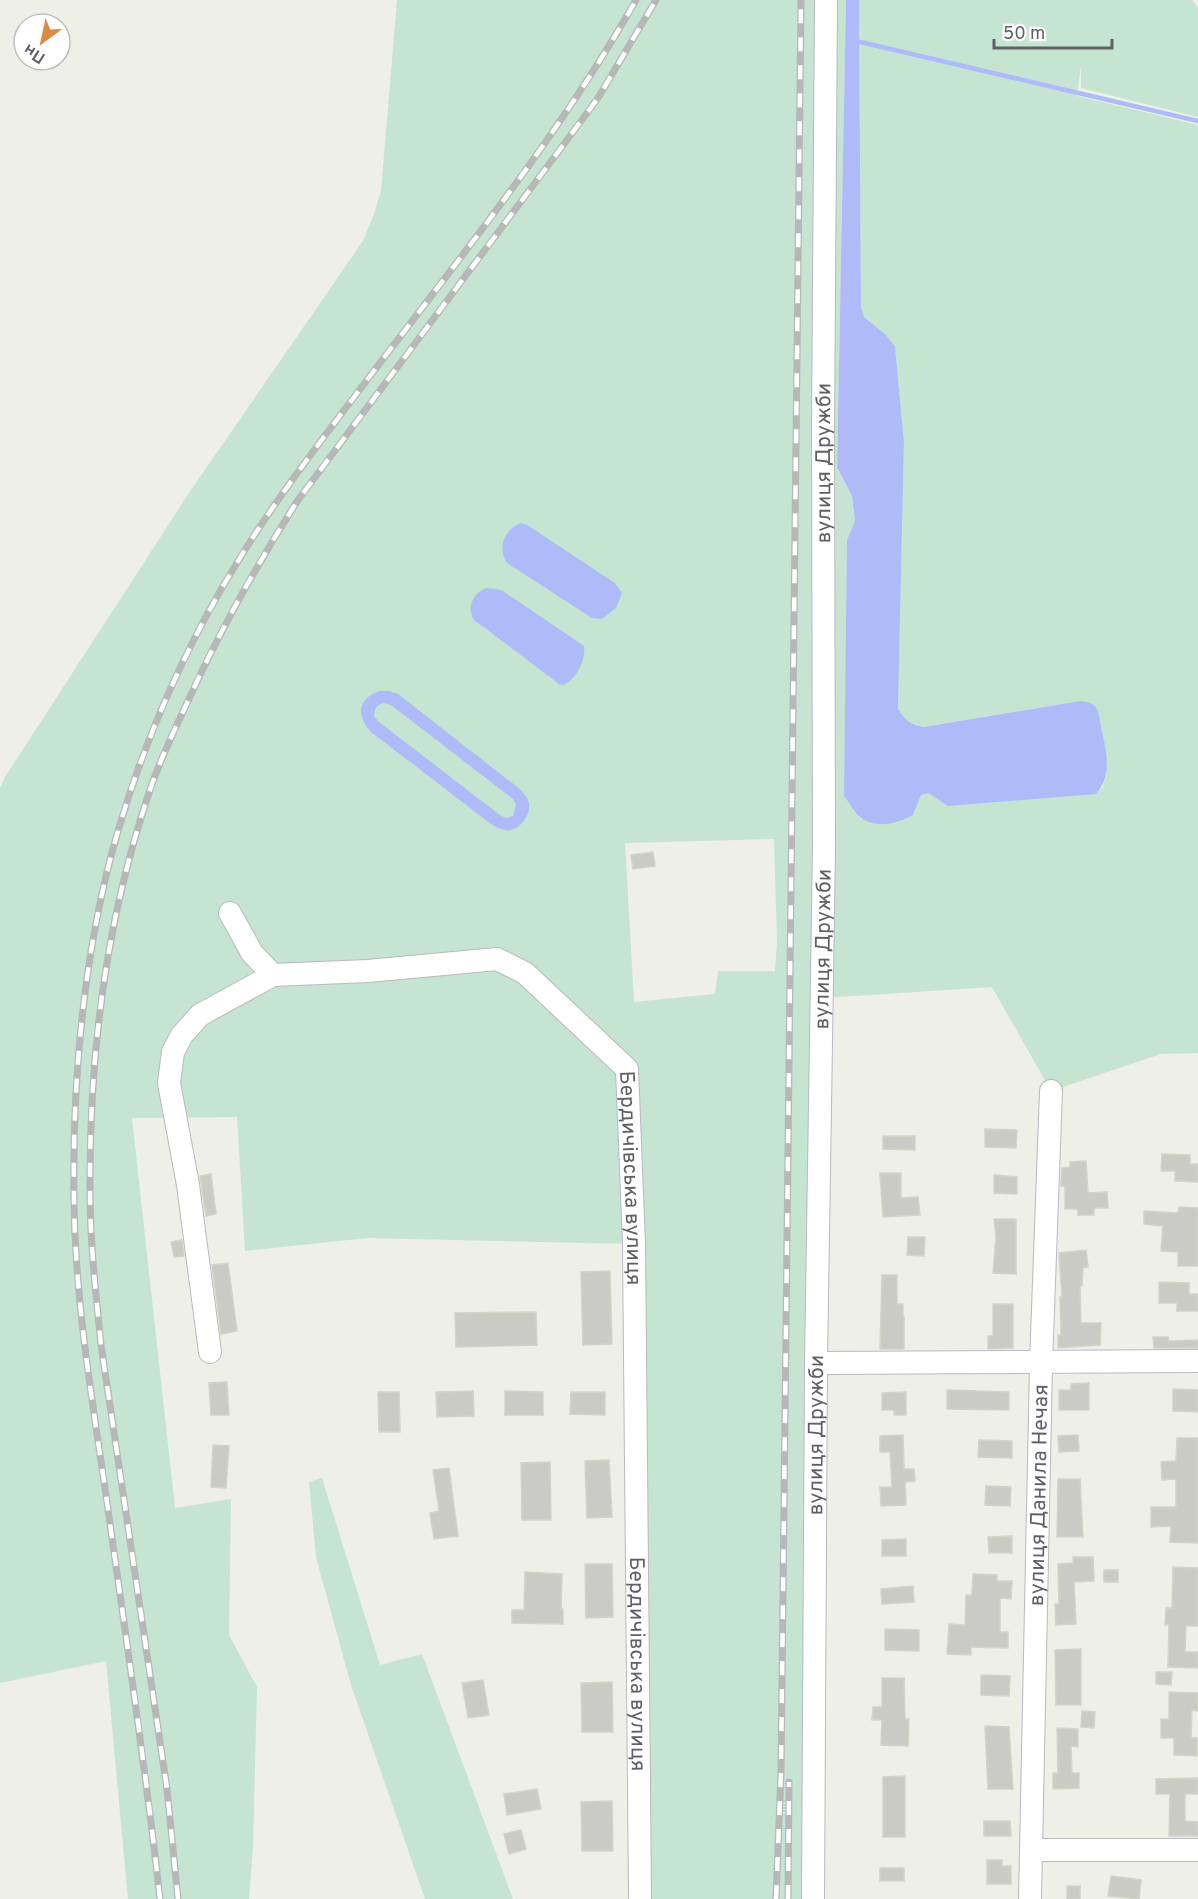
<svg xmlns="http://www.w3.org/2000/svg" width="1198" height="1899" font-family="Overpass,sans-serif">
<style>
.green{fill:#c6e4d2;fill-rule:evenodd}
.water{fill:#afbbf8;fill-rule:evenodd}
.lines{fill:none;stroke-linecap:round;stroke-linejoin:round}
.stream{stroke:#afbbf8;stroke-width:4.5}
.building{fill:#cacbc4;stroke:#d3d4c6;stroke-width:1.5}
.minor-casing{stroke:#bab9bf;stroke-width:24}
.minor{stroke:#fff;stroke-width:22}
.rail-casing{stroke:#b7b7b8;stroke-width:7}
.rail{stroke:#fff;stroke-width:4.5;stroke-dasharray:14;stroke-linecap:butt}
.labels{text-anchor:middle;stroke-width:4.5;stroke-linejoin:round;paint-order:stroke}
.street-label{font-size:21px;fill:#5f5f66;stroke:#fff}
</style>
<rect width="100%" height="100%" fill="#eeefe7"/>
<path class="green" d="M397,0H846L837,467L852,496L855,521L847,540L921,795L928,793L1096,794L1103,787L1106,774L1080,701L924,727C911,725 905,720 898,709L904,442L895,346L885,334L864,317L861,308L859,0H1192L1198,7V117L1081,88V66L1077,96L1198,125V1053L1161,1054L1051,1091L992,987L822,998L813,1899H640L634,1244L367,1238L245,1251L237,1117L132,1118L175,1508L231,1499L229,1635L257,1687L253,1847L249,1899H128L106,1661L0,1683V788L5,777L191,490L363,241L374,214L381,191ZM774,839L777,943L775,971H718L715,994L634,1002L625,843Z
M322,1478L380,1665L422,1654L513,1899H425L351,1685L316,1557L309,1482Z"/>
<path class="water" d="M846,0H859L861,308L864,317L885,334L895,346L904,442L898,709C905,720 911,725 924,727L1080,701C1087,702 1093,702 1097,709C1099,713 1100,722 1101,727C1106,749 1113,776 1096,794L948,806L928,793L921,795L913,815C897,824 873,830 858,815C853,810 849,802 844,796L847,540L855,521L852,496L837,467Z
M521,523L527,525L615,583L622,593L616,608L602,619L592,618L507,563C497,548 504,529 521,523Z
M486,588L496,589L503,591L584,646C586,660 576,680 563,685L559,684L474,620C466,607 473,594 486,588Z
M379,691H389L398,694L521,790C525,795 530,800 529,807C529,819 516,833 504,830C500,829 494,826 491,824L371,732C357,716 356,700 379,691ZM384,703L391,705L513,799L516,805L513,816L506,818L500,815L379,722L374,716C375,708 376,705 384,703Z"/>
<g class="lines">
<path class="stream" d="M856,41L1198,121"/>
</g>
<path class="building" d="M653,852L655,866L633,869L631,855Z
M985,1129L1017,1130L1016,1148L985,1147Z
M883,1136H915V1150L883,1149Z
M1162,1154L1190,1155V1164H1198V1182L1175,1181V1171H1161Z
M1086,1161L1088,1193L1107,1192L1108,1208H1094V1215H1078V1209H1065V1186H1061L1062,1168L1070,1167V1162Z
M880,1173H901V1198L918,1197L920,1215L883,1217Z
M211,1174L216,1214L206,1216L200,1176Z
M994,1175L1017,1177V1194L994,1193Z
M1179,1207L1198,1208V1266H1178V1252L1161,1251L1163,1226L1144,1224V1211L1178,1213Z
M994,1219H1016V1274L993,1273L996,1237Z
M908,1237H925L924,1256L907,1255Z
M182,1240L184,1256L174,1257L171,1242Z
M1086,1250L1088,1267L1083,1268L1082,1286H1080L1081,1323H1101L1100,1345L1058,1348V1335H1061L1060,1297H1062L1059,1253Z
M228,1263L237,1331L221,1334L212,1265Z
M610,1271L612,1344L583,1345L581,1272Z
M882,1275H897V1304H903V1318H904V1349H880Z
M1159,1282L1189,1283V1294H1198V1311H1177V1303H1159Z
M993,1304H1013V1348L988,1349V1336H993Z
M536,1312L537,1345L456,1347L455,1313Z
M1153,1337H1168L1169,1341L1198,1340V1348H1154Z
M227,1382L229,1415H211L209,1383Z
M1089,1383V1410H1059V1390H1071V1384Z
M1173,1389L1198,1390V1412L1173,1411Z
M947,1390L1009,1392V1410L947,1409Z
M473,1391L474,1416L437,1417L436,1392Z
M505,1391L543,1392V1415H505Z
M378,1392H399L400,1432H379Z
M571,1392H605V1415L570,1414Z
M906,1392V1415H894V1410H882V1393Z
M903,1435L904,1469H914L915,1481L905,1482L906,1505L881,1506L880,1487H892L890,1452H880V1436Z
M1078,1435L1079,1451L1059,1452L1058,1436Z
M1177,1438H1198V1543L1170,1542L1171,1526L1151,1527V1507H1176V1479L1162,1480L1161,1462L1176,1461Z
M979,1440L1012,1441V1458L978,1457Z
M213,1445L229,1446L226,1488L211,1487Z
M609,1460L612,1517L587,1518L585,1461Z
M550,1462L551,1520H522L521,1463Z
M449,1468L458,1536L434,1539L430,1513L439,1511L433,1470Z
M1058,1479H1080L1083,1537H1057Z
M986,1486L1011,1487L1010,1506L985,1505Z
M1012,1536V1553H989L988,1537Z
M906,1539V1556H882V1540Z
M1073,1557H1093L1094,1581L1074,1582L1076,1624L1056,1625L1055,1604H1059L1058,1564L1073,1563Z
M585,1564H612L613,1617L586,1618Z
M1173,1567L1198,1568V1626H1186L1185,1652H1198V1668L1168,1667L1169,1625H1165L1166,1608H1172Z
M1104,1570H1118V1582H1104Z
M525,1572L562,1574L561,1609H563V1624L512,1623V1610H524Z
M973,1574L997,1575V1581H1012L1011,1599L1000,1598V1632H1008V1648L971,1647V1655L947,1654L949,1624L965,1625L966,1595H972Z
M913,1586L914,1602L882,1604L881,1589Z
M885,1629L919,1630V1651L885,1650Z
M1081,1649V1705H1056L1055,1650Z
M1156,1672H1172L1171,1685L1156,1684Z
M981,1675L1010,1676L1009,1696L981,1695Z
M882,1678H904L905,1719H909L908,1746L881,1745L882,1720H872L873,1707H882Z
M483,1680L489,1715L468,1718L462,1683Z
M612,1682L613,1732H582L581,1683Z
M1169,1692L1198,1693V1711L1192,1710L1191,1738H1197V1756L1174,1755V1738H1161V1719H1169Z
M1082,1711L1095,1712L1094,1728L1081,1727Z
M985,1726L1009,1727L1013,1789H988Z
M1057,1728L1078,1729V1747L1071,1746L1072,1773H1079V1788L1053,1789V1773H1058Z
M905,1776V1837H883V1777Z
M1198,1778V1794H1185V1821L1198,1822V1836H1169L1170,1794H1156V1779Z
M537,1789L541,1809L507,1815L504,1794Z
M612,1801L613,1851H582L581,1802Z
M984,1821H1010L1011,1836H984Z
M521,1830L526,1849L509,1854L504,1834Z
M987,1860H1002V1866H1011V1884H987Z
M880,1868H904V1881H880Z
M1111,1876L1141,1880L1139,1899L1108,1896Z
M1067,1886H1080V1899H1067Z"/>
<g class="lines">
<defs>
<g id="minor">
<path d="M230,913L252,953L273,975"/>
<path id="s1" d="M210,1352L188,1185L169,1083L173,1052L182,1035L200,1015L273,975L368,971L497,959L525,973L627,1069L634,1244L640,1899"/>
<path d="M816,1363L1198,1361"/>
<path d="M1031,1850H1198"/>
<path id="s2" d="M813,1899L816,1363L824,848L823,432L826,0"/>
<path id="s3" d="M1030,1899L1041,1364L1051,1091"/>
</g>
</defs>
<use href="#minor" class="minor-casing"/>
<use href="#minor" class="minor"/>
<defs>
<path id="rail" d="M160,1899C145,1762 124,1625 105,1488C91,1393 75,1297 74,1200C72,1079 84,947 118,831C145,739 185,648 235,566C274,501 321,441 367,380C461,256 559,136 636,0
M178,1899L167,1789L101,1345C96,1294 90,1243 90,1191C89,1055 106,919 150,790C160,760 174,731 187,703C219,632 256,566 298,500L567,140L598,98L656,0
M776,1899L781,1772L801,0
M788,1899L789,1782"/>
</defs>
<use href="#rail" class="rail-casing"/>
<use href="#rail" class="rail"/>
</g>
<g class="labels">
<g class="street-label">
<text dy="7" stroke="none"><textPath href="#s2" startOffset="1436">вулиця Дружби</textPath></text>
<text dy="7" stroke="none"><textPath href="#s2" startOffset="950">вулиця Дружби</textPath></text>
<text dy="7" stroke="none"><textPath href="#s1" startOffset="938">Бердичівська вулиця</textPath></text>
<text dy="7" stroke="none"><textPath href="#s2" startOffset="464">вулиця Дружби</textPath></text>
<text dy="7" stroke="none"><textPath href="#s3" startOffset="404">вулиця Данила Нечая</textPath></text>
<text dy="7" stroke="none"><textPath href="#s1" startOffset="1424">Бердичівська вулиця</textPath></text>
</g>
</g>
<g transform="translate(42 42) rotate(213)"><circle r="28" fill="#ffffff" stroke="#bfbfc2" stroke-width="1.5"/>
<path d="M0-4.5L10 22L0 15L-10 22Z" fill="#da8a42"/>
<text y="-9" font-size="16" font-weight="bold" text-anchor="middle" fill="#5f5f66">Пн</text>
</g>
<path d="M994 39v9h118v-9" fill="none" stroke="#5f5f66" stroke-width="3"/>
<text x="1003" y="39" font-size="18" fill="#5f5f66" stroke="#ffffff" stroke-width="4.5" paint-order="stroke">50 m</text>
</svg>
